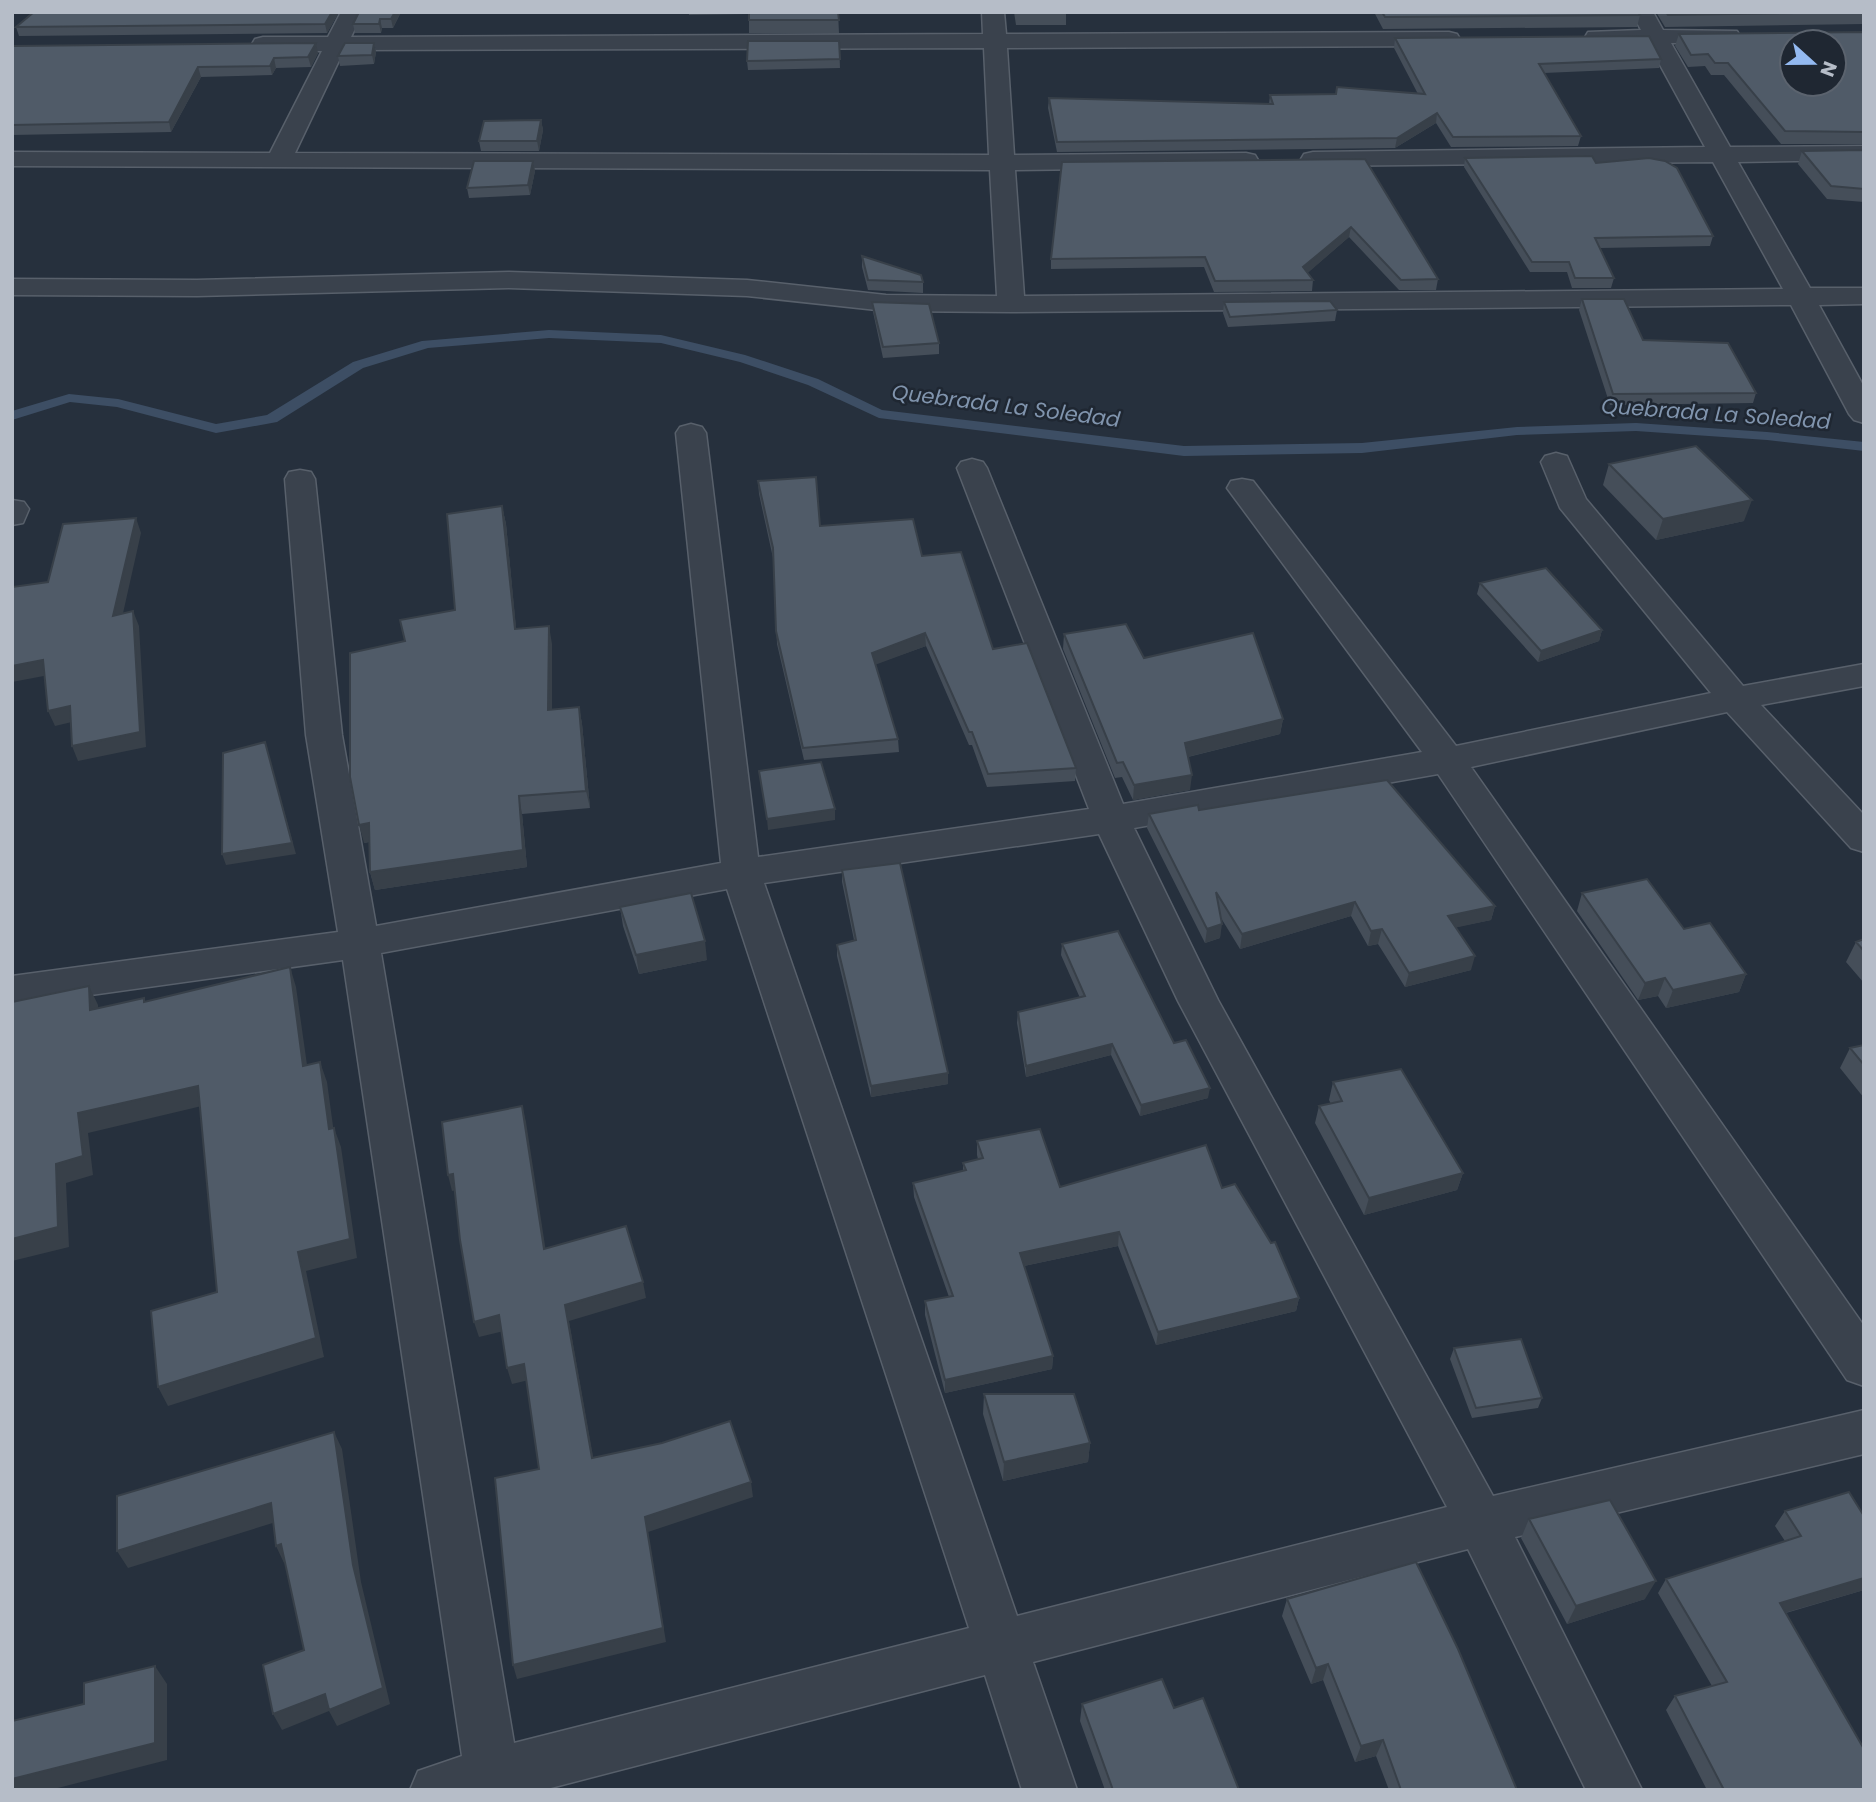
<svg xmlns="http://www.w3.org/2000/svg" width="1876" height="1802" font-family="Poppins,sans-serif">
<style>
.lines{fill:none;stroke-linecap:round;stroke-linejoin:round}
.stream{fill:#3d4e64;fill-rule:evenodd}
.minor-casing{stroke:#58606b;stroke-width:3}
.minor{fill:#3a424d;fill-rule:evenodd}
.wall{fill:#454e59}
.shaded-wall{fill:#384049}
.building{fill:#505b68;stroke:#384049;stroke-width:2;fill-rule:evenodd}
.labels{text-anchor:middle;stroke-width:5;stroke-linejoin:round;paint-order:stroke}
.far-water-label{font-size:21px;font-style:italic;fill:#8094ad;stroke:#1f2732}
</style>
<rect width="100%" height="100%" fill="#26303d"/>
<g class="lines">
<path class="stream" d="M549,330L661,335L745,355L818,379L882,410L1184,446L1362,443L1517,427L1636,423L1767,432L1864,442V451L1767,440L1636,431L1517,435L1362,453L1184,456L879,418L808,385L740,362L661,343L549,338L428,348L363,368L277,422L216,433L117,407L70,402L12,420V411L69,394L118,399L216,424L267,415L353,362L422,341Z"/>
<defs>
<path id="minor" d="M341,12H363L351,37L983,34L982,12H1004L1006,34L1449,32L1457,34L1460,39L1457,44L1449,46L1007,48L1014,155L1246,153L1255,155L1258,160L1255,165L1246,167L1015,170L1024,296L1783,289L1713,162L1313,166L1304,164L1301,159L1304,154L1313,152L1705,147L1648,43L1596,44L1588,42L1585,37L1588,32L1641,30L1634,17L1637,12H1653L1663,30L1737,31L1740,36L1737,41L1729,43H1671L1730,147L1864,146V160L1738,162L1810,288H1864V304L1819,305L1864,387V423L1854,420L1849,414L1791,305L1011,312L886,311L747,296L509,288L197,296L12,295V279L197,280L509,272L747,280L886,295L997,296L990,170L12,166V152L270,153L322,51H263L255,49L252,44L255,39L263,37H328ZM984,48L989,155L295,153L344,50Z
M691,424L702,427L706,433L758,857L1089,809L957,468L961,462L972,459L983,462L987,468L1123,804L1422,752L1227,488L1231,481L1242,479L1253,481L1456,746L1711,693L1560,508L1541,462L1545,456L1556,453L1567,456L1586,499L1743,686L1864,664V686L1761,705L1864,815V852L1851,848L1727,712L1471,767L1864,1326V1386L1847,1380L1438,774L1134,828L1218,1000L1493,1496L1864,1410V1454L1515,1537L1642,1790H1586L1468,1549L1033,1662L1077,1790H1022L985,1675L543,1790H410L418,1771L462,1756L343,960L12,1006V976L338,932L306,735L285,479L289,472L300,470L311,472L315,479L342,735L376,926L721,863L676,433L680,427ZM1099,834L1178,1001L1447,1507L1017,1616L764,883ZM727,889L969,1628L514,1743L381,953Z
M12,500L24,502L29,509L23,523L12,525Z"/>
</defs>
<use href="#minor" class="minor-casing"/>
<use href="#minor" class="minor"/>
</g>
<path class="wall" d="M34,12H339L327,33L19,36L16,27Z
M359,12H401L393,28H382L381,33H355L353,24Z
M689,12H838L839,33H749V14L689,15Z
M1014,12H1066V25H1016Z
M1374,12H1638L1640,15L1637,27L1383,29Z
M1656,12H1864V24L1665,27Z
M1864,32V144H1781L1724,75H1711L1705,66L1688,67L1675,46L1679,34Z
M1395,38L1661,59L1659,68L1544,73L1581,136L1578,146L1451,147L1436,123L1395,148L1057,152L1048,108L1049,98L1269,104L1270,95L1418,94L1394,48Z
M839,41L840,68L748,70L747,61Z
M374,43L376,52L374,64L340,66L338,56Z
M12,46L318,53L311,67L276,68L272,75L201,77L171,132L12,135Z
M541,120L543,130L539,151H481L479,141Z
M1864,150V202L1827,199L1798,164L1802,151Z
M1465,158L1596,163L1713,236L1710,246L1600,248L1614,278L1611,288H1572L1567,272H1530L1464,167Z
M1365,159L1438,279L1436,290H1399L1349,237L1307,273L1313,280L1312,291L1214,292L1204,267L1051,269V259Z
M533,161L535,171L530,195L469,198L467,188Z
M862,256L923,282V293L868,290L862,267Z
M1582,299L1643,340L1756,393L1753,403L1610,405L1579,310Z
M872,302L939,343V354L883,358L873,312Z
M1224,302L1337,310L1335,321L1228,327L1223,313Z
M1609,464L1744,521L1656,540L1603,485Z
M758,481L820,526L922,556L993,649L1076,768L1075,781L987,787L972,745H969L926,646L875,664L898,739L899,752L804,760L777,644L773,558L759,494Z
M502,506L506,524L516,629L552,644V710L579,707L582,724L590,808L522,814L527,867L375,890L370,872L369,842L364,843L405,641L455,610Z
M1480,583L1602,630L1599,641L1538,662L1477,594Z
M1064,634L1144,658L1283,719L1280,734L1188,757L1190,790L1133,800L1122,777L1115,778L1063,649Z
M1199,810L1495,906L1491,920L1456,927L1471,970L1405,987L1378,944L1368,946L1351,916L1240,949L1221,918L1220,938L1205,943L1147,828L1149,814Z
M842,870L948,1084L871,1097L837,956V945L854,940L842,882Z
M1582,893L1684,929L1746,974L1739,992L1666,1008L1658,996L1638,1000L1577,911Z
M620,907L707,960L639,974L623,926Z
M1864,939V983L1846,962L1856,942Z
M1062,944L1174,1043L1208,1098L1140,1116L1111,1055L1026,1077L1017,1023L1018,1012L1080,998L1061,955Z
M1864,1045V1098L1840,1068L1850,1048Z
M1333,1082L1463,1173L1457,1190L1364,1215L1315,1123L1319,1106L1331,1104L1329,1100Z
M977,1141L1060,1187L1222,1188L1299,1298L1296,1311L1156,1345L1118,1246L1024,1266L1053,1356L1052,1369L945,1393L925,1315V1301L949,1297L914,1197L913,1183L963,1171V1163L978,1159L977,1155Z
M1454,1348L1542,1398L1538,1408L1472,1418L1450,1359Z
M984,1394L1090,1443L1088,1462L1003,1481L983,1414Z
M1785,1511L1864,1516V1590L1786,1613L1864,1790H1707L1666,1710L1675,1696L1712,1686L1658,1593L1666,1579L1785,1541L1775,1526Z
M1529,1519L1645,1599L1567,1624L1521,1538Z
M1287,1599L1517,1790H1389L1376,1756L1355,1762L1323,1680L1311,1684L1282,1616Z
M1082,1704L1174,1708L1239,1790H1105L1080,1721Z"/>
<path class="shaded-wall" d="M332,12H339L327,33L325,24Z
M395,12H401L393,28L391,19Z
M380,19L382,28L381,33L379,24Z
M316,43L318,53L311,67L308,57Z
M374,43L376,52L374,64L372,55Z
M274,58L276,68L272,75L270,66Z
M198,67L201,77L171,132L169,122Z
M1437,113L1436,123L1395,148L1397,138Z
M541,120L543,130L539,151L537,141Z
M533,161L535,171L530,195L528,185Z
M1351,227L1349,237L1302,278L1303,267Z
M1752,500L1744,521L1656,540L1663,519Z
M502,506L506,524L518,647L515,629Z
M136,518L141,533L119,631L113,616Z
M133,611L139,626L146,747L78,761L72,746Z
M549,626L552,644V728L548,710Z
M1602,630L1599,641L1538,662L1541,651Z
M925,633L926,646L872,666V653Z
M43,660L49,675L12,682V666Z
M70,706L76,721L55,726L48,711Z
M579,707L582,724L590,808L586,791Z
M1283,719L1280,734L1183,758L1185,743Z
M265,742L296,854L226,865L222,854Z
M1192,775L1190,790L1133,800L1134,785Z
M519,796L522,814L527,867L375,890L370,872Z
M835,809V820L768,830L767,819Z
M369,823L374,841L364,843L359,825Z
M1355,902L1351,916L1240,949L1242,934Z
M1495,906L1491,920L1445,930L1448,916Z
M1222,924L1220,938L1205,943L1207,929Z
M1382,929L1378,944L1368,946L1371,931Z
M705,941L707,960L639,974L636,955Z
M1475,956L1471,970L1405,987L1409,973Z
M290,967L296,987L310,1086L303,1066Z
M1746,974L1739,992L1666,1008L1673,990Z
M1665,978L1658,996L1638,1000L1645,983Z
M89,986L98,1005L99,1030L90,1010Z
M1112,1044L1111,1055L1026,1077V1066Z
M320,1062L327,1082L336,1148L329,1129Z
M948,1073V1084L871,1097V1086Z
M198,1086L206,1105L88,1133L93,1175L66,1183L69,1247L12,1261V1239L78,1113Z
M1210,1088L1208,1098L1140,1116L1141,1105Z
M522,1106L526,1122L548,1265L544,1249Z
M334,1128L341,1147L357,1258L306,1271L324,1357L168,1406L158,1387L298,1252Z
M1463,1173L1457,1190L1364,1215L1369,1198Z
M453,1174L457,1190L452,1191L448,1175Z
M1119,1232L1118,1246L1019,1267L1020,1253Z
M643,1282L646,1298L569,1321L596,1473L592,1458L565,1305Z
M1299,1298L1296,1311L1156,1345L1158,1332Z
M499,1315L504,1331L479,1337L474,1322Z
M1053,1356L1052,1369L945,1393V1380Z
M524,1364L529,1380L512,1384L507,1368Z
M334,1432L342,1449L361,1582L390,1704L337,1726L329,1711L282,1730L273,1714L353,1565Z
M1090,1443L1088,1462L1003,1481L1004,1462Z
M751,1482L753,1497L648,1532L666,1642L517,1679L513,1665L645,1517Z
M271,1503L279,1521L128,1568L117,1551Z
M281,1544L290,1561L284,1563L276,1546Z
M1864,1578V1590L1770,1617L1780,1603Z
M1656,1581L1645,1599L1567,1624L1576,1606Z
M1328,1664L1323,1680L1311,1684L1316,1668Z
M155,1666L167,1684V1760L50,1790H12V1779Z
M1383,1740L1376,1756L1355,1762L1361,1746Z"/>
<path class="building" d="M34,12H332L325,24L16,27Z
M359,12H395L391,19H380L379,24H353Z
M749,12H838L839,20H749Z
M1382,12H1638L1640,15L1385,17Z
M1666,12H1864L1668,15Z
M1864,32V132L1785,131L1728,63H1715L1708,54L1691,55L1679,34ZM1792,42H1834V84H1792Z
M1649,36L1661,59L1539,64L1581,136L1453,137L1437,113L1397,138L1057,142L1049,98L1273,104L1270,95L1336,94L1337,87L1425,94L1395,38Z
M748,41H839L840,59L747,61Z
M316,43L308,57L274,58L270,66L198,67L169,122L12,125V46Z
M345,43H374L372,55L338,56Z
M541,120L537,141H479L484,121Z
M1864,150V189L1831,186L1802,151Z
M1592,156L1596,163L1649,158L1665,161L1677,168L1713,236L1595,238L1614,278H1575L1569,262H1532L1465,158Z
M1365,159L1438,279L1401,280L1351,227L1303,267L1313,280L1215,281L1205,257L1051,259L1062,162Z
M474,161H533L528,185L467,188Z
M862,256L921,275L923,282L868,280Z
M1582,299H1624L1643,340L1728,343L1756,393L1613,394Z
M1330,301L1337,310L1230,317L1224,302Z
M872,302L929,304L939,343L883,347Z
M1696,446L1752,500L1663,519L1609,464Z
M816,477L820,526L913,519L922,556L961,552L993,649L1027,643L1076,768L988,774L972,732H969L925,633L872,653L898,739L803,748L776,631L773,548L758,481Z
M502,506L515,629L549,626L548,710L579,707L586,791L519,796L523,850L370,872L369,823L359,825L350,777V653L405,641L400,620L455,610L447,514Z
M136,518L113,616L133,611L140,732L72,746L70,706L48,711L43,660L12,666V587L48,582L63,524Z
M1546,568L1602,630L1541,651L1480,583Z
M1126,624L1144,658L1253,633L1283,719L1185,743L1192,775L1134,785L1123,762L1117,763L1064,634Z
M265,742L292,843L222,854L223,753Z
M821,762L835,809L767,819L759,771Z
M1387,780L1495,906L1448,916L1475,956L1409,973L1382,929L1371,931L1355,902L1242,934L1216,892L1222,924L1207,929L1149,814L1198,805L1199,810Z
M900,863L948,1073L871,1086L837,945L856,940L842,870Z
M1647,879L1684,929L1710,923L1746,974L1673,990L1665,978L1645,983L1582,893Z
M691,893L705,941L636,955L620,907Z
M1118,931L1174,1043L1186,1040L1210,1088L1141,1105L1112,1044L1026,1066L1018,1012L1085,996L1062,944Z
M1864,939V951L1856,942Z
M290,967L303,1066L320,1062L329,1129L334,1128L350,1239L298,1252L316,1338L158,1387L151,1311L217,1292L198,1086L78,1113L83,1156L56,1164L58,1227L12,1239V1002L89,986L90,1010L144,998V1002Z
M1864,1045V1065L1850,1048Z
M1401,1069L1463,1173L1369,1198L1319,1106L1342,1101L1333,1082Z
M522,1106L544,1249L626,1226L643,1282L565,1305L592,1458L662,1443L730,1421L751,1482L645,1517L663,1628L513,1665L495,1478L539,1469L524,1364L507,1368L499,1315L474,1322L460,1240L453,1174L448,1175L442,1122Z
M1040,1129L1060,1187L1206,1145L1222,1188L1235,1184L1271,1243L1275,1242L1299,1298L1158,1332L1119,1232L1020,1253L1053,1356L945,1380L925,1301L953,1296L913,1183L966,1170L963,1163L983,1158L977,1141Z
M1521,1339L1542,1398L1476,1408L1454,1348Z
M984,1394H1074L1090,1443L1004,1462Z
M334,1432L353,1565L383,1688L329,1710L325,1694L273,1714L263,1665L304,1650L281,1544L276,1546L271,1503L117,1551V1496Z
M1849,1492L1864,1516V1578L1780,1603L1864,1749V1790H1724L1675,1696L1727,1682L1666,1579L1801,1536L1785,1511Z
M1610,1500L1656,1581L1576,1606L1529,1519Z
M1416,1562L1458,1649L1517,1790H1401L1383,1740L1361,1746L1328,1664L1316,1668L1287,1599Z
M155,1666V1743L12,1779V1721L84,1704V1683Z
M1162,1679L1174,1708L1203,1698L1239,1790H1113L1082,1704Z"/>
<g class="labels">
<g class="far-water-label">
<text transform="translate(1006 406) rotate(7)" y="7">Quebrada La Soledad</text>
<text transform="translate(1716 414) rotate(4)" y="7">Quebrada La Soledad</text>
</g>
</g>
<rect width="1876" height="1802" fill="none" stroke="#b6bdc8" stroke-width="28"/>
<g transform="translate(1813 63) rotate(111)"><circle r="33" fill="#1f2732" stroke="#5b636e" stroke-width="2"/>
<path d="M0-5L12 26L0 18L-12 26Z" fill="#93b9f0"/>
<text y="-10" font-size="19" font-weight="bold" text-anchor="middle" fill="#b6bdc8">N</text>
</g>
</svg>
